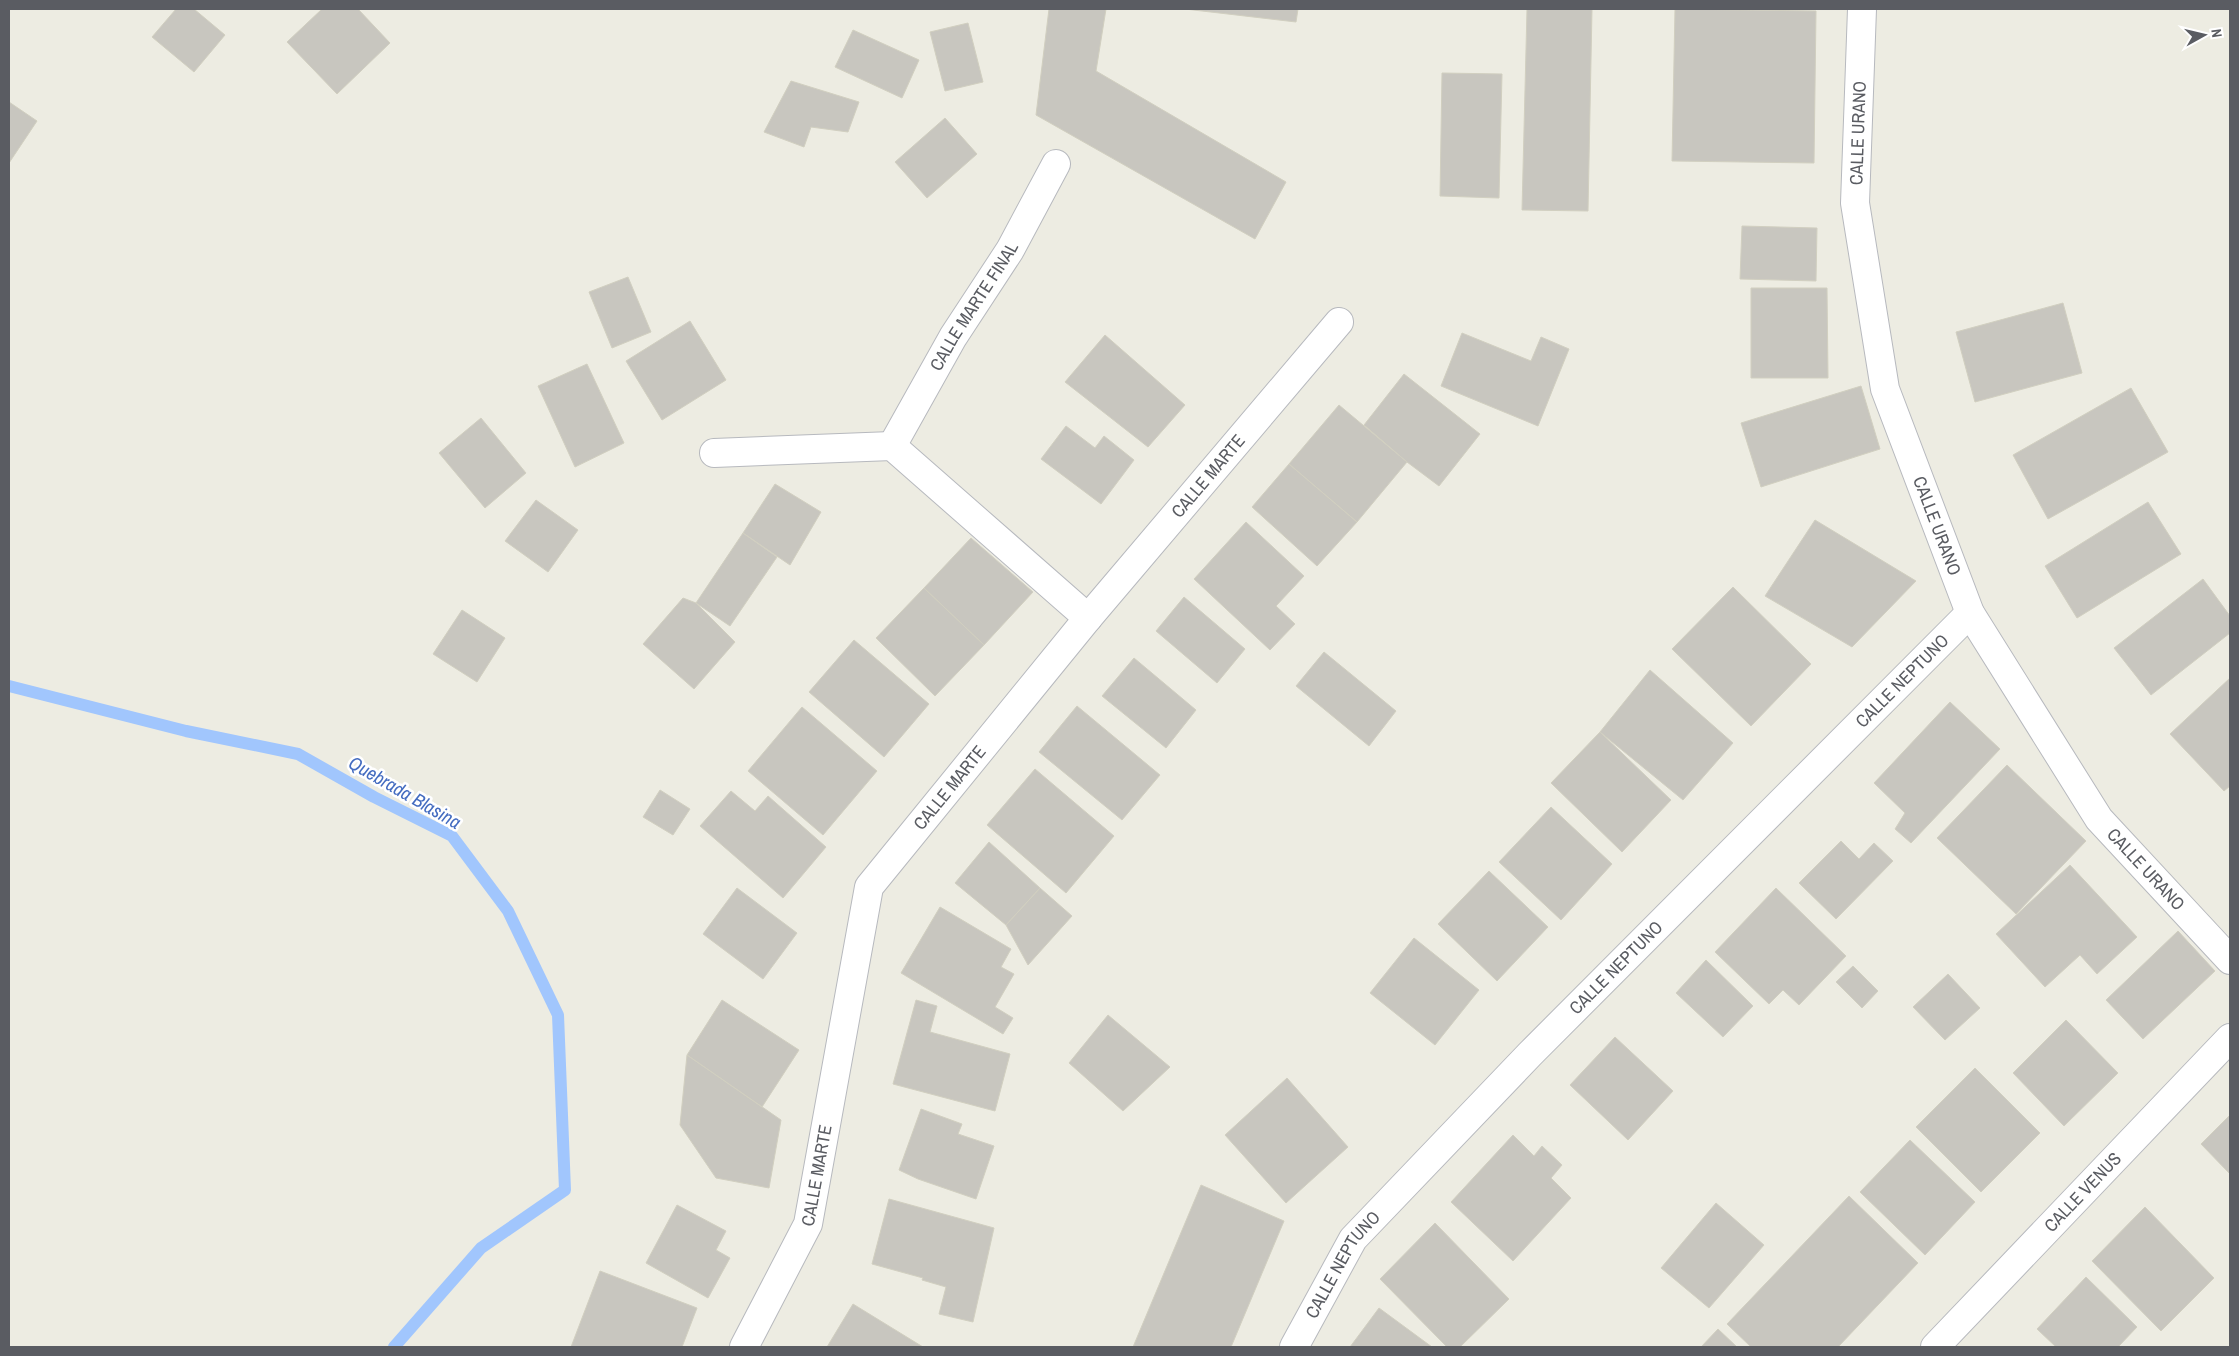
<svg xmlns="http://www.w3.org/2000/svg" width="2239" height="1356" font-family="'Archivo Narrow',sans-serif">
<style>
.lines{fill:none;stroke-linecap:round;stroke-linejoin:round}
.stream{stroke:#a1c6fd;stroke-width:12}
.building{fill:#c8c6bf;stroke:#d1cfc0}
.minor-casing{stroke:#b7b9be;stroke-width:30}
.minor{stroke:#fff;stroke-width:28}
.labels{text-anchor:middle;stroke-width:5;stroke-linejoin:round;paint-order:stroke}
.street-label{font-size:18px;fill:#5a5c62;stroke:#fff}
.water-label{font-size:19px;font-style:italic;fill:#446cc0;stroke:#fff}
</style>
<rect width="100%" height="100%" fill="#edece2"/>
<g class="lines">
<path class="stream" d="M9,686L186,731L298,754L374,797L452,836L508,911L558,1015L565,1190L481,1248L394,1347"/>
</g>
<path class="building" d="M176,9H194L225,35L194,72L152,37Z
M322,9H358L390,43L337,94L287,42Z
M1049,9H1106L1096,71L1286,182L1255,239L1036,115Z
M1185,9H1298L1296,22Z
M1527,9H1592L1588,211L1522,210Z
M1675,9L1816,11L1814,163L1672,161Z
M968,23L983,82L945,91L930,32Z
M853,30L919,60L902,98L835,67Z
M1442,73L1502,74L1499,198L1440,196Z
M791,81L859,102L848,132L811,127L804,147L764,132Z
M9,102L37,121L9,163Z
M945,118L977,154L927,198L895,162Z
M1742,226L1817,228L1816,281L1740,279Z
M628,277L651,332L612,348L589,292Z
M1751,288H1827L1828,378H1751Z
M2063,303L2082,373L1975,402L1956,332Z
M690,321L726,380L662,420L626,361Z
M1462,333L1531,361L1541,337L1569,349L1538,426L1441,386Z
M1105,335L1185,405L1148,447L1065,382Z
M587,364L624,443L575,467L538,386Z
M1404,374L1480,434L1439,486L1407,462L1364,425Z
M1861,386L1880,449L1761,487L1741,423Z
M2131,388L2168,452L2048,519L2013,455Z
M1339,405L1407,462L1357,522L1289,464Z
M481,418L526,473L485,508L439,453Z
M1066,426L1095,448L1104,436L1134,460L1101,504L1041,459Z
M1289,464L1357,522L1317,566L1252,507Z
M775,484L821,512L790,565L743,533Z
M536,500L578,530L548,572L505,541Z
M2148,502L2181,554L2077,618L2045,566Z
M1815,520L1916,581L1852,647L1765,596Z
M1246,522L1304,576L1276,606L1295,624L1270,650L1194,579Z
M743,533L777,557L730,626L696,603Z
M971,538L1033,592L984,645L924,588Z
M2203,579L2230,616V633L2151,695L2114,648Z
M1733,587L1811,664L1751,726L1672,649Z
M924,588L984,645L935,696L876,638Z
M1184,597L1245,649L1217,683L1156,631Z
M683,598L696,603L735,642L694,689L643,644Z
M462,610L505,638L477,682L433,654Z
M854,640L929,704L884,757L809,692Z
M1324,652L1396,711L1369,746L1296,686Z
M1134,658L1196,710L1166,748L1102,696Z
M1650,670L1733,743L1683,800L1600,732Z
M2230,678V786L2224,791L2170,734Z
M1950,702L2000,749L1911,843L1895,829L1905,813L1874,783Z
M1077,706L1160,775L1122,820L1039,752Z
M802,707L877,771L823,835L748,771Z
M1600,732L1671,800L1622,852L1551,783Z
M2007,765L2086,841L2016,914L1937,838Z
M1035,769L1114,836L1066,893L987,825Z
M660,790L690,809L673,835L643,817Z
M731,791L755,811L768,796L826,847L783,898L700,826Z
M1551,807L1612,864L1561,920L1499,862Z
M1841,841L1859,859L1874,843L1893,861L1836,919L1799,883Z
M989,842L1040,888L1006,925L955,883Z
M2070,865L2137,937L2097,974L2080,955L2045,987L1996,934Z
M1489,871L1548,927L1497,981L1438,924Z
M737,888L797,933L763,979L703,934Z
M1040,888L1072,916L1028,965L1006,925Z
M1776,888L1846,956L1799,1005L1783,990L1769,1004L1715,952Z
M940,907L1011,949L1001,967L1014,974L995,1007L1013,1018L1003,1034L901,973Z
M2178,931L2215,971L2143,1039L2106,1000Z
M1414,938L1479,990L1435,1045L1370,993Z
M1706,960L1753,1006L1723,1037L1676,993Z
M1853,966L1878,991L1862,1008L1836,982Z
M1948,974L1980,1008L1945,1040L1913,1007Z
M722,1000L799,1050L762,1107L687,1055Z
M916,1000L937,1006L930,1032L1010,1054L995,1111L893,1084Z
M1108,1015L1170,1067L1123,1111L1069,1063Z
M2066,1020L2118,1073L2064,1126L2013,1073Z
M1615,1037L1673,1091L1628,1140L1570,1085Z
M687,1055L781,1120L769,1188L716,1178L680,1125Z
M1975,1068L2040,1133L1981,1192L1916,1127Z
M1287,1078L1348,1147L1286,1203L1225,1135Z
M921,1109L962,1124L958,1134L994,1146L976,1199L918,1179L899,1170Z
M2230,1115V1174L2201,1144Z
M1513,1135L1534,1156L1542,1146L1562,1165L1551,1178L1571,1198L1513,1261L1451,1202Z
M1910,1140L1975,1202L1925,1255L1860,1192Z
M1201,1185L1284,1221L1231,1347H1133Z
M1849,1196L1918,1263L1838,1347H1751L1727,1324Z
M889,1199L994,1228L973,1322L939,1314L946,1287L922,1280L923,1278L872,1264Z
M1716,1203L1764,1245L1709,1308L1661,1268Z
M677,1205L726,1231L716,1250L730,1258L708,1298L646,1263Z
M2145,1207L2214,1278L2161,1331L2092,1261Z
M1435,1223L1509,1299L1460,1347H1447L1380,1279Z
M600,1271L697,1308L682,1347H571Z
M2086,1277L2137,1327L2118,1347H2056L2037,1329Z
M853,1304L923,1347H827Z
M1379,1308L1432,1347H1350Z
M1718,1329L1737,1347H1701Z"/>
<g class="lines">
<defs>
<g id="minor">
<path id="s1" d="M1862,9L1855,203L1885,389L1970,613L2099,819L2230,960"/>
<path id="s2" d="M892,446L953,337L1010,250L1056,164"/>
<path d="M714,453L892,446L1088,618"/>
<path id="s3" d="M744,1347L808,1224L869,887L1088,618L1339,322"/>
<path id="s4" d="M1294,1347L1353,1239L1530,1054L1970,613"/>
<path id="s5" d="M1935,1347L2230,1038"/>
</g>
</defs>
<use href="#minor" class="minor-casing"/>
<use href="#minor" class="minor"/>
</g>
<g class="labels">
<g class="street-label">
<text transform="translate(1858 133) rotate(-88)" y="6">CALLE URANO</text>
<text dy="6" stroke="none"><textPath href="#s2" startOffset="162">CALLE MARTE FINAL</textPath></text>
<text dy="6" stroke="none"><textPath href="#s3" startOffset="1014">CALLE MARTE</textPath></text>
<text dy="6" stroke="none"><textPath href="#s1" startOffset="529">CALLE URANO</textPath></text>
<text dy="6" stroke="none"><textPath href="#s4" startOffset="906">CALLE NEPTUNO</textPath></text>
<text dy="6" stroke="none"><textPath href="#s3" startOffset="609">CALLE MARTE</textPath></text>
<text dy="6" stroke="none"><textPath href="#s1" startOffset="934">CALLE URANO</textPath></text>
<text dy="6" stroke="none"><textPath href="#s4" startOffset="501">CALLE NEPTUNO</textPath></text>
<text dy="6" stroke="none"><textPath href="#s3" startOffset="188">CALLE MARTE</textPath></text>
<text dy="6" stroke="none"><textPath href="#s5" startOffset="214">CALLE VENUS</textPath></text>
<text dy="6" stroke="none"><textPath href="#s4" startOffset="96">CALLE NEPTUNO</textPath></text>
</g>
<g class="water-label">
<text transform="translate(405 792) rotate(30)" y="7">Quebrada Blasina</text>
</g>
</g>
<rect width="2239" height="1356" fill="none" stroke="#5a5c62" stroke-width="20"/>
<g transform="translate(2204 35) rotate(82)" stroke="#ffffff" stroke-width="4" paint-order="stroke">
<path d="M0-4L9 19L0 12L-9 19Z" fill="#5a5c62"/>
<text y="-8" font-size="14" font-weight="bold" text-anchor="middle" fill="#5a5c62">N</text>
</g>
</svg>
